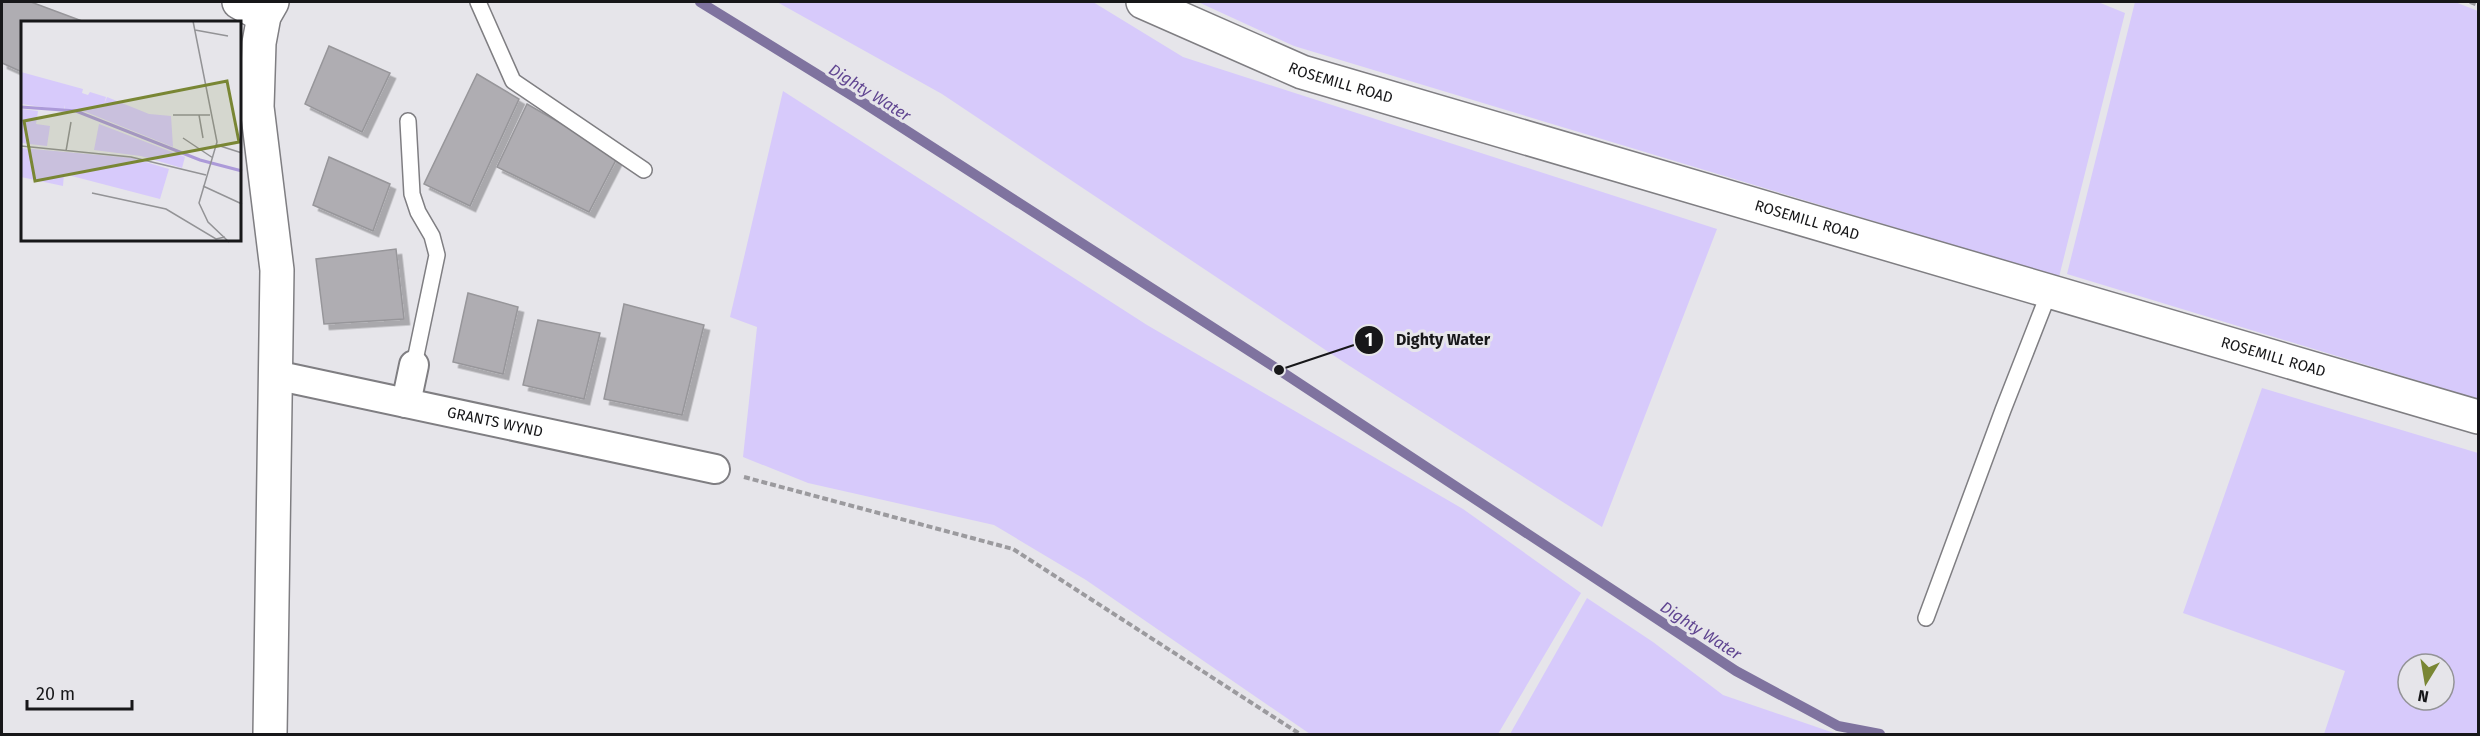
<svg xmlns="http://www.w3.org/2000/svg" width="2480" height="736" font-family="'Fira Sans',sans-serif">
<style>
.green{fill:#d7cafb;fill-rule:evenodd}
.lines{fill:none;stroke-linecap:round;stroke-linejoin:round}
.stream{stroke:#7f739f;stroke-width:10}
.building{fill:#afadb2;stroke:#97969a;stroke-width:1.5;filter:url(#shadow)}
.lane-casing{stroke:#7f7e82;stroke-width:18}
.street-casing{stroke:#7f7e82;stroke-width:32}
.secondary-casing{stroke:#7f7e82;stroke-width:36}
.path{stroke:#9b9a9e;stroke-width:4;stroke-dasharray:6 3;stroke-linecap:butt}
.lane{stroke:#fff;stroke-width:15}
.street{stroke:#fff;stroke-width:28}
.secondary{stroke:#fff;stroke-width:33}
.labels{text-anchor:middle;stroke-width:6;stroke-linejoin:round;paint-order:stroke}
.street-label{font-size:15px;fill:#171719;stroke:#e6e5ea}
.water-label{font-size:16px;font-style:italic;fill:#604591;stroke:#e6e5ea}
.inset-river{fill:none;stroke:#ac9ad9;stroke-width:3}
.inset-road{fill:none;stroke:#939396;stroke-width:1.5}
.view{fill:#798634;fill-opacity:0.15;stroke:#798634;stroke-width:3}
.inset-edge{fill:none;stroke:#171719;stroke-width:3}
.leader{fill:none;stroke:#171719;stroke-width:2}
.callout-dot{fill:#171719;stroke:#e6e5ea;stroke-width:2}
.mark-label{font-size:18px;text-anchor:middle;font-weight:bold;fill:#fff}
.callout-label{font-size:16px;text-anchor:middle;font-weight:bold;fill:#171719;stroke:#e6e5ea;stroke-width:6;stroke-linejoin:round;paint-order:stroke}
</style>
<defs>
<filter id="shadow"><feDropShadow dx="5.5" dy="5.5" stdDeviation="0" flood-color="#0004"/></filter>
</defs>
<rect width="100%" height="100%" fill="#e6e5ea"/>
<path class="green" d="M777,2H1093L1183,57L1717,229L1602,527L1345,363L942,94Z
M1198,2H2098L2125,13L2059,277L1294,46Z
M2135,2H2455L2478,11V399L2067,274Z
M783,91L1147,325L1463,509L1581,593L1498,734H1310L1086,580L994,525L808,483L743,457L757,327L730,317Z
M2262,388L2478,453V734H2324L2345,671L2183,613ZM2408,664H2444V700H2408Z
M1587,598L1653,642L1723,695L1837,734H1510Z"/>
<g class="lines">
<path class="stream" d="M700,2L859,100L1279,370L1736,671L1838,726L1880,734"/>
</g>
<path class="building" d="M2,2H31L82,21L22,22V72L2,63Z
M329,46L390,73L362,132L305,104Z
M477,74L519,99L470,206L424,184Z
M527,104L618,156L589,212L497,167Z
M329,157L390,184L373,231L313,205Z
M396,249L404,319L324,324L316,259Z
M468,293L518,307L503,374L453,362Z
M624,304L704,325L682,415L604,399Z
M538,320L600,333L584,399L523,385Z"/>
<g class="lines">
<defs>
<path id="lane" d="M478,2L513,81L644,170
M408,121L412,194L418,212L432,236L437,255L414,365
M1926,618L2003,410L2050,290"/>
<g id="street">
<path id="s1" d="M275,375L715,469"/>
<path d="M406,403L414,365"/>
</g>
<g id="secondary">
<path d="M239,2L264,16"/>
<path id="s2" d="M1143,2L1302,72L2478,417"/>
<path d="M270,734L277,270L257,107L259,43L264,16L272,2"/>
</g>
</defs>
<use href="#lane" class="lane-casing"/>
<use href="#street" class="street-casing"/>
<use href="#secondary" class="secondary-casing"/>
<path class="path" d="M2470,2L2478,5
M744,477L1013,549L1300,734"/>
<use href="#lane" class="lane"/>
<use href="#street" class="street"/>
<use href="#secondary" class="secondary"/>
</g>
<g class="labels">
<g class="street-label">
<text dy="5" stroke="none"><textPath href="#s2" startOffset="214">ROSEMILL ROAD</textPath></text>
<text dy="5" stroke="none"><textPath href="#s2" startOffset="700">ROSEMILL ROAD</textPath></text>
<text dy="5" stroke="none"><textPath href="#s2" startOffset="1186">ROSEMILL ROAD</textPath></text>
<text dy="5" stroke="none"><textPath href="#s1" startOffset="225">GRANTS WYND</textPath></text>
</g>
<g class="water-label">
<text transform="translate(870 92) rotate(32)" y="6">Dighty Water</text>
<text transform="translate(1701 630) rotate(33)" y="6">Dighty Water</text>
</g>
</g>
<g transform="translate(21 21)">
<rect width="220" height="220" fill="#e6e5ea"/>
<path d="M0,51L62,68L61,72L67,74L69,71L85,76L83,84L86,76L128,93L150,95L152,126L65,91L44,89V84L43,89L0,83ZM0,88L17,90L15,103L29,105L26,125L0,122ZM78,103L164,136L161,147L120,135L73,129ZM0,127L111,137L148,148L139,178L43,153L42,165L0,156Z" fill="#d7cafb"/>
<path class="inset-river" d="M0,86L55,90L179,139L221,150"/>
<path class="inset-road" d="M172,0L196,121L178,182L187,201L208,221M174,9L207,15M152,94H189M178,94L182,117M162,117L192,137M196,124L221,132M0,125L110,136L185,154M45,130L50,101M182,165L221,183M71,172L145,188L195,218L204,216"/>
<path class="view" d="M206,60L218,121L14,160L3,100Z"/>
<rect width="220" height="220" class="inset-edge"/>
</g>
<path class="leader" d="M1279 370L1369 340"/>
<g class="callout-dot">
<circle cx="1279" cy="370" r="6"/>
<circle cx="1369" cy="340" r="15"/>
</g>
<g class="mark-label">
<text x="1369" y="346">1</text>
</g>
<g class="callout-label">
<text x="1443" y="345">Dighty Water</text>
</g>
<rect width="2480" height="736" fill="none" stroke="#171719" stroke-width="6"/>
<g transform="translate(2426 682) rotate(191)"><circle r="28" fill="#e6e5ea" stroke="#939396" stroke-width="1.5"/>
<path d="M0-4.5L10 22L0 15L-10 22Z" fill="#798634"/>
<text y="-9" font-size="16" font-weight="bold" text-anchor="middle" fill="#171719">N</text>
</g>
<path d="M27 700v9h105v-9" fill="none" stroke="#171719" stroke-width="3"/>
<text x="36" y="700" font-size="18" fill="#171719" stroke="#e6e5ea" stroke-width="4.5" paint-order="stroke">20 m</text>
</svg>
